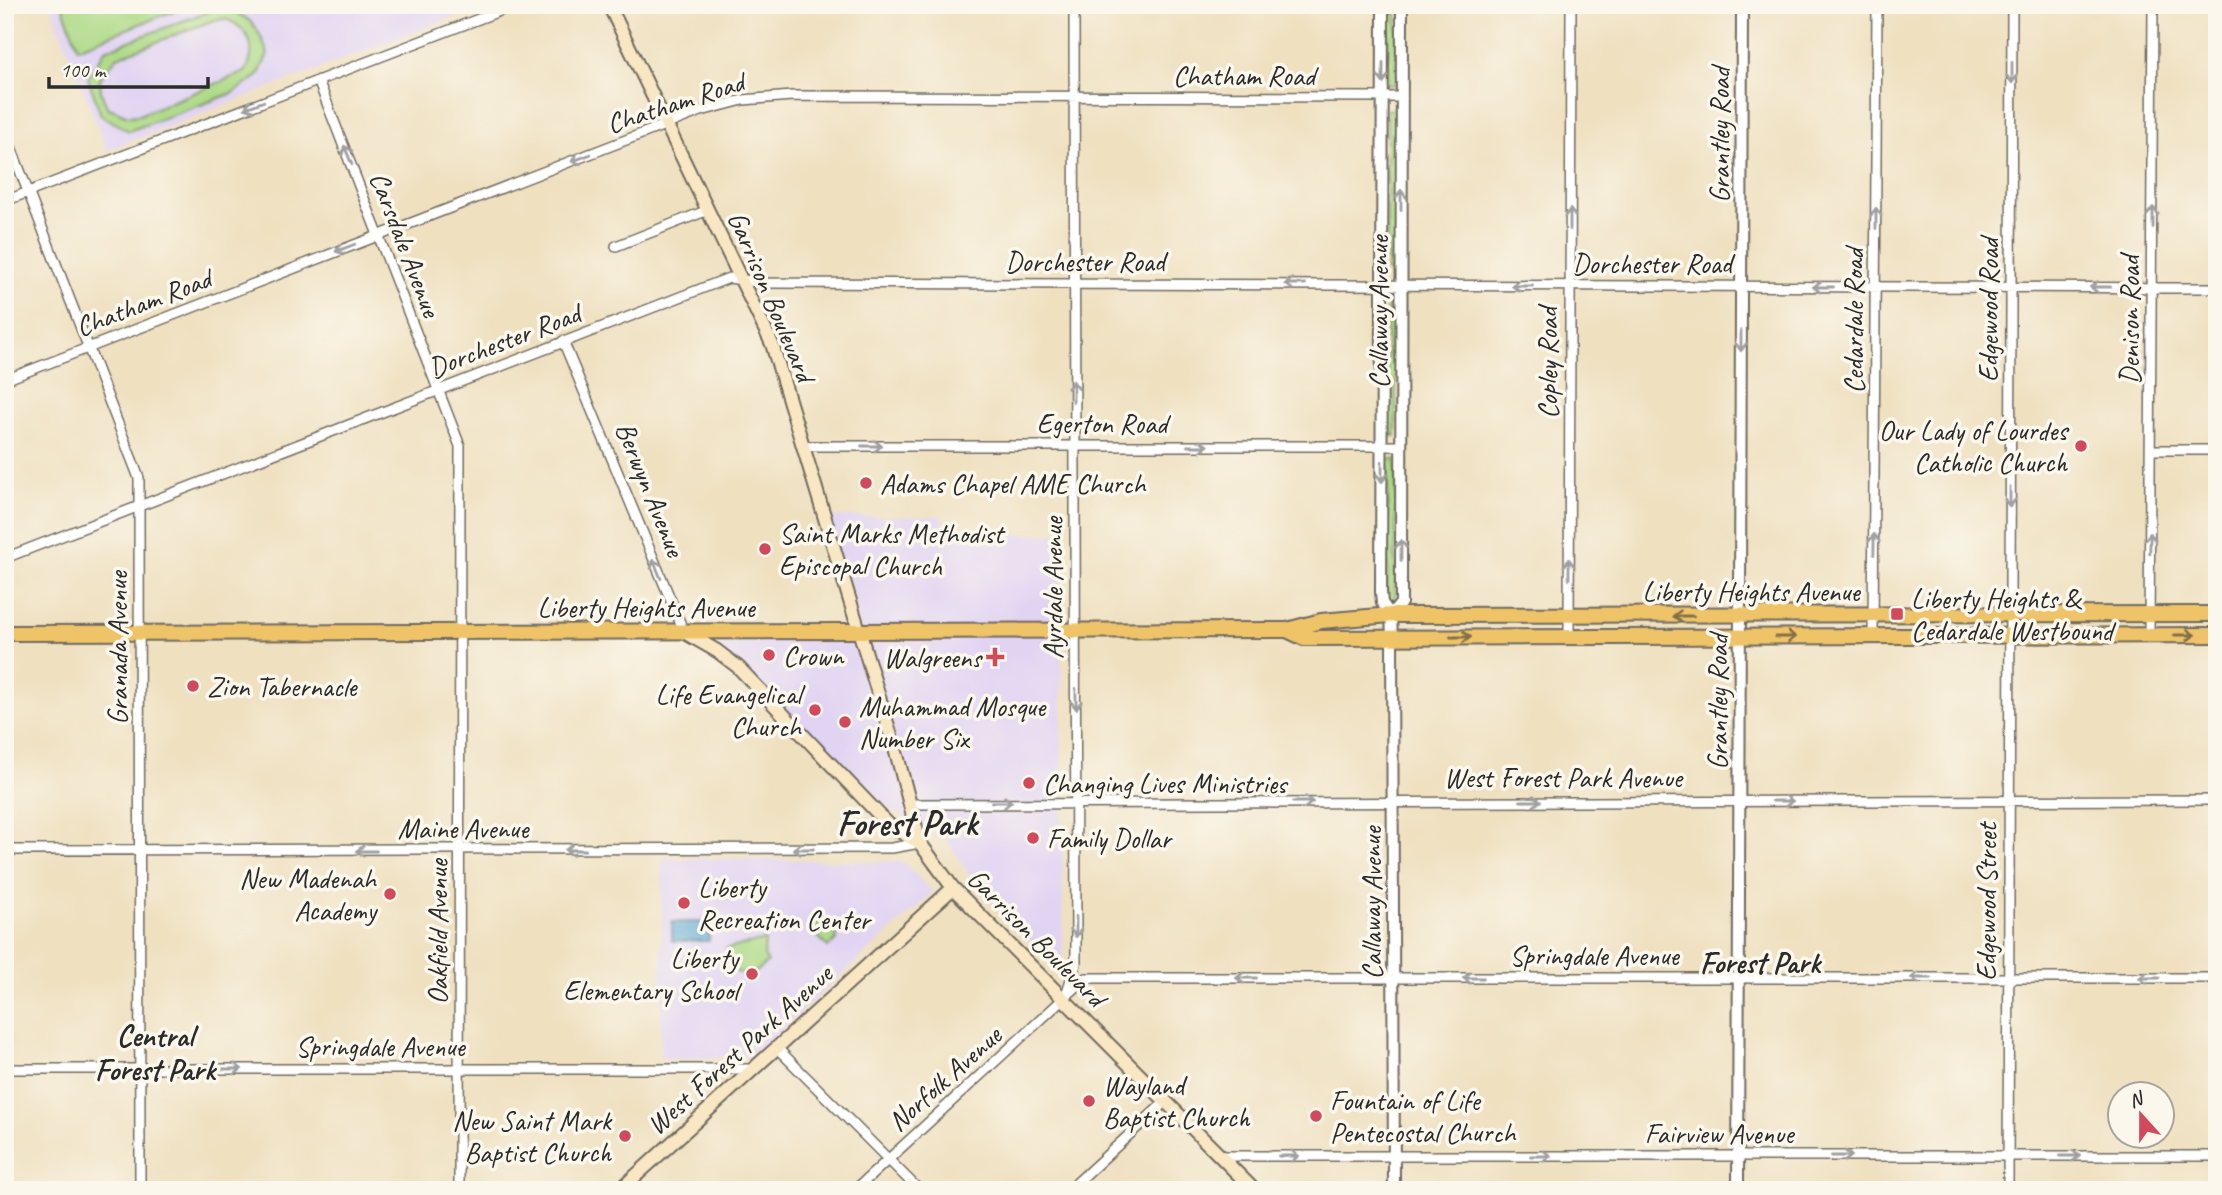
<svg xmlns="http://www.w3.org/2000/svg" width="2222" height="1195" font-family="Caveat,sans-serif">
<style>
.built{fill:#e1d4f3}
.green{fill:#adda87;stroke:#6c8259;stroke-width:2;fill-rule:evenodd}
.water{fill:#5aa7d3;stroke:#42697f;stroke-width:2}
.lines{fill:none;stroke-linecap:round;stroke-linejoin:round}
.minor-casing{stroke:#706a5f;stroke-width:12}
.tertiary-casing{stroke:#706a5f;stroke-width:14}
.secondary-casing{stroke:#706a5f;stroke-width:16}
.primary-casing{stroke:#706a5f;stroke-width:18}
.minor{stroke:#fff;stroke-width:9}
.tertiary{stroke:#fff;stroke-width:10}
.secondary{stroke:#f9e7c3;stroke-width:12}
.primary{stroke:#efc469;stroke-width:14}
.oneway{stroke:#a0a0a0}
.oneway2{stroke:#837047}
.poi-dot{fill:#d1495b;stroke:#fbf7ec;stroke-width:2.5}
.labels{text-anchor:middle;stroke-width:7;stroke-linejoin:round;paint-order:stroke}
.street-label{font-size:28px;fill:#2b2b2b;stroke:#fbf7ec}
.poi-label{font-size:28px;fill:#2b2b2b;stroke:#fbf7ec;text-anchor:start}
.neighbourhood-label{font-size:30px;font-weight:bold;fill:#2b2b2b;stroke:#fbf7ec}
.district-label{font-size:35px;font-weight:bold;fill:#2b2b2b;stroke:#fbf7ec}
</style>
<rect width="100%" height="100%" fill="#fbf7ec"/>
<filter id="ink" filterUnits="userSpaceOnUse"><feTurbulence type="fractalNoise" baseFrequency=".0143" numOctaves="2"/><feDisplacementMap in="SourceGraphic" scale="14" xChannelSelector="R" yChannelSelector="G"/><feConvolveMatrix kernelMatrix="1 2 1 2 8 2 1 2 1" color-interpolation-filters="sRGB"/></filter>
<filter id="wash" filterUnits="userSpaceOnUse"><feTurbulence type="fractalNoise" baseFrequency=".00686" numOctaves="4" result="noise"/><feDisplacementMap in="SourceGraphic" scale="28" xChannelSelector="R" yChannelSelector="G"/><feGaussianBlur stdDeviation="1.57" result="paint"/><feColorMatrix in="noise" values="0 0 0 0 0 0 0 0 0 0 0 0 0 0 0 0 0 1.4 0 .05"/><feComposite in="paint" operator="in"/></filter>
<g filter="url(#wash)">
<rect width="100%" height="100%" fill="#efe0c0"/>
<path class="built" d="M50,5H484L107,150Z
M942,516L943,534H1061L1063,968L1054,967L980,891L946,839L861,794L705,632L859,629L826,517Z
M662,858L903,862L933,892L752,1057L661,1058Z"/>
<path class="green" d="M62,5H189L78,48Z
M1388,5H1397V85H1388Z
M220,7C252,17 256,23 268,54L258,76L233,93L129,131L101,115L88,78L105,50ZM226,19C250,29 258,50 245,72L139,115L128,116L107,107L101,92L100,79L117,57L214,20Z
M1396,109L1397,273L1387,272V110Z
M1387,297H1396V436L1387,435Z
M1388,459H1396L1395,603H1387Z
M811,923L835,925L837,940L828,947L811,929Z
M765,940L764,956L768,962L750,976L734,971L726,949Z"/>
<path class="water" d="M672,922H709V941H672Z"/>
</g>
<g filter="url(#ink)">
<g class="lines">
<defs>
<path id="minor" d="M318,80L460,446L459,1190
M5,132L139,478L140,1190
M5,201L515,5
M616,246L708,210
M563,341L684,632
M5,380L701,111L743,100L792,96L1401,97
M804,446H1401
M2151,450H2217
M5,558L729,278L764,283L2217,288
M1873,636L1877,5
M2149,636L2153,5
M1569,637L1571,5
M910,804L2217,800
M5,850L892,848L920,843
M1065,998L1076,964L1074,5
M777,1048L919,1190
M5,1069H754
M1221,1156H2217
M855,1190L1086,978H2217
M1069,1190L1166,1101
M2008,1190L2012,5"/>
<path id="tertiary" d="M1383,5L1381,592L1382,603L1391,615L1392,638L1394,1190
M1391,615L1401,603V591L1402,5
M1738,1190L1742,5"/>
<path id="secondary" d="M609,5L772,344L898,759L920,843L953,888L1254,1190
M684,632L717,651L738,667L889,825L920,843
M620,1190L953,888"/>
<path id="primary" d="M1287,630L1304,638L2217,635
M5,633L1287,630L1321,621L1391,615L2217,614"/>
</defs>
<use href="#minor" class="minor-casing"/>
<use href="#tertiary" class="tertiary-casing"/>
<use href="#secondary" class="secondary-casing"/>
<use href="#primary" class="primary-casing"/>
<use href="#minor" class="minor"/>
<use href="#tertiary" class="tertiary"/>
<use href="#secondary" class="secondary"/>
<use href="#primary" class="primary"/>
</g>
<defs><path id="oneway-shaft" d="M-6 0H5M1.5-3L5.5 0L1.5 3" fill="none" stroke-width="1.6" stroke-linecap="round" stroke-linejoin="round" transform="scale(1.75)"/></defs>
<g class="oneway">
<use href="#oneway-shaft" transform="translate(1383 73) rotate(90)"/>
<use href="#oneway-shaft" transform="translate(2012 73) rotate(90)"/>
<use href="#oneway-shaft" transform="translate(254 105) rotate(159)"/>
<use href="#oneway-shaft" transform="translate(348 155) rotate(-112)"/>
<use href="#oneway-shaft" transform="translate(581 158) rotate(159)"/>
<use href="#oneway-shaft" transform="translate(1401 200) rotate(-90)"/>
<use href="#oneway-shaft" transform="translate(2153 217) rotate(-90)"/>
<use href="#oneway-shaft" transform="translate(1876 218) rotate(-90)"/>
<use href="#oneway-shaft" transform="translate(1570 219) rotate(-90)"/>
<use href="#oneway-shaft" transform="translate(345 248) rotate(159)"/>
<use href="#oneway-shaft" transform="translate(1295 284) rotate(-180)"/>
<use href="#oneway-shaft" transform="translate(1522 286) rotate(-180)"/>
<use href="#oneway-shaft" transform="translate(1823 287) rotate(-180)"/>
<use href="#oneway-shaft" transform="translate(2100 287) rotate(-180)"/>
<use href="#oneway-shaft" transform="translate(1741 341) rotate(90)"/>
<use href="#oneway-shaft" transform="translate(1073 391) rotate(-90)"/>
<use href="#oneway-shaft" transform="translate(872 446)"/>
<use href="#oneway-shaft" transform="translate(1198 446)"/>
<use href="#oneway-shaft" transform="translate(1382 472) rotate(90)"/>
<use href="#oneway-shaft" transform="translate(2010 497) rotate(90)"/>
<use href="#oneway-shaft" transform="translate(2150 543) rotate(-89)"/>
<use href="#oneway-shaft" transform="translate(1874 544) rotate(-89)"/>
<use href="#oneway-shaft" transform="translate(1401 550) rotate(-90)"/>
<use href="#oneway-shaft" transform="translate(657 569) rotate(-112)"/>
<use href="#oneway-shaft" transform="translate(1569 569) rotate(-90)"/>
<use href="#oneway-shaft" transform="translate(1076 699) rotate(89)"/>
<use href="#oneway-shaft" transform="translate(1531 801)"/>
<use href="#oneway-shaft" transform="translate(1783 801)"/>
<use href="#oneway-shaft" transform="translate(1002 802)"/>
<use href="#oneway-shaft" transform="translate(1303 802)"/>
<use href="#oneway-shaft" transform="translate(803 849) rotate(180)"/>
<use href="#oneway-shaft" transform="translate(575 850) rotate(180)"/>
<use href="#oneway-shaft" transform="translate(366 851) rotate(-180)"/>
<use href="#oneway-shaft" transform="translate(1076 927) rotate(90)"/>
<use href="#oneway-shaft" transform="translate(1246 978) rotate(-180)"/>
<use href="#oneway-shaft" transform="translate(1473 978) rotate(180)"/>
<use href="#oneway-shaft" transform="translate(1921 978) rotate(-180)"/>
<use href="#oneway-shaft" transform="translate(2149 978) rotate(-180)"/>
<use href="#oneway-shaft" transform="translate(232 1069)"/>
<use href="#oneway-shaft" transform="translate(1289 1156)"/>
<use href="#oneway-shaft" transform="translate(1541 1156)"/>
<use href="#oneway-shaft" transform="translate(1842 1156)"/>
<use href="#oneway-shaft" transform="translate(2070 1156)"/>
</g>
<g class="oneway2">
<use href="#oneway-shaft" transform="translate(1683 616) rotate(180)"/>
<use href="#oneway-shaft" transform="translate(2185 635)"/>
<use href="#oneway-shaft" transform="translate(1461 637)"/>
<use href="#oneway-shaft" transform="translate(1786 637)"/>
</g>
</g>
<g class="poi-dot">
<circle cx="2081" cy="446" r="7"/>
<circle cx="866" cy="483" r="7"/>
<circle cx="765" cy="549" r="7"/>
<rect x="1890" y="607" width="14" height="14" rx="3.5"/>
<circle cx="769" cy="655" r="7"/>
<path d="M991.5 646.5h7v7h7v7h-7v7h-7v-7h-7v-7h7z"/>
<circle cx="193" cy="686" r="7"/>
<circle cx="815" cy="710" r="7"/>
<circle cx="845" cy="722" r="7"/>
<circle cx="1029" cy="783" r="7"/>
<circle cx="1033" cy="838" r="7"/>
<circle cx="390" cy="894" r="7"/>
<circle cx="684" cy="903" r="7"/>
<circle cx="752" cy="974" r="7"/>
<circle cx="1089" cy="1101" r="7"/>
<circle cx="1316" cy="1116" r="7"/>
<circle cx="625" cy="1136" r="7"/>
</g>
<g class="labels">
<g class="street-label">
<text x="1244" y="85">Chatham Road</text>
<text transform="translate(675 102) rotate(-18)" y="10">Chatham Road</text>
<text transform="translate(1719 135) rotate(-90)" y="10">Grantley Road</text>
<text transform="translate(406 244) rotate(69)" y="10">Carsdale Avenue</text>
<text x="1085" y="271">Dorchester Road</text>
<text x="1652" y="273">Dorchester Road</text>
<text transform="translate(772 296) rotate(67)" y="10">Garrison Boulevard</text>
<text transform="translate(143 302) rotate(-21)" y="10">Chatham Road</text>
<text transform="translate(1988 310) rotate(-90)" y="10">Edgewood Road</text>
<text transform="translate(1378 312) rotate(-90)" y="10">Callaway Avenue</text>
<text transform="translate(2129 320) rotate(-90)" y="10">Denison Road</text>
<text transform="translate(1853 321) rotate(-90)" y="10">Cedardale Road</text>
<text transform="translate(504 340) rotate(-21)" y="10">Dorchester Road</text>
<text transform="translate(1547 363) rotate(-90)" y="10">Copley Road</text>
<text x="1102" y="433">Egerton Road</text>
<text transform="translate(651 489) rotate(68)" y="10">Berwyn Avenue</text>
<text transform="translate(1052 588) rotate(-90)" y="10">Ayrdale Avenue</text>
<text x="1751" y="601">Liberty Heights Avenue</text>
<text x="646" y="617">Liberty Heights Avenue</text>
<text transform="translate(117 648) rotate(-90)" y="10">Granada Avenue</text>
<text transform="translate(1717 702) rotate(-90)" y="10">Grantley Road</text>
<text x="1563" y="787">West Forest Park Avenue</text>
<text x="463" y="838">Maine Avenue</text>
<text transform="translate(1986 902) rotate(-90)" y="10">Edgewood Street</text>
<text transform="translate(1371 903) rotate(-90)" y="10">Callaway Avenue</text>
<text transform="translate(437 932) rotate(-90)" y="10">Oakfield Avenue</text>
<text transform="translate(1037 937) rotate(45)" y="10">Garrison Boulevard</text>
<text x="1594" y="965">Springdale Avenue</text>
<text x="380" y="1056">Springdale Avenue</text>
<text transform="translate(739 1049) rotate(-42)" y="10">West Forest Park Avenue</text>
<text transform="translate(944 1078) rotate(-42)" y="10">Norfolk Avenue</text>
<text x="1719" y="1143">Fairview Avenue</text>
</g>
<g class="poi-label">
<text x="2067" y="440" text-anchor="end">Our Lady of Lourdes<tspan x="2067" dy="32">Catholic Church</tspan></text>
<text x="880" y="493">Adams Chapel AME Church</text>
<text x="779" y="543">Saint Marks Methodist<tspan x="779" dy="32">Episcopal Church</tspan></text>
<text x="1911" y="608">Liberty Heights &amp;<tspan x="1911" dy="32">Cedardale Westbound</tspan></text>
<text x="783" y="665">Crown</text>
<text x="981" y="667" text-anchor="end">Walgreens</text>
<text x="207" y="696">Zion Tabernacle</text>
<text x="801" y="704" text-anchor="end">Life Evangelical<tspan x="801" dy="32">Church</tspan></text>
<text x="859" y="716">Muhammad Mosque<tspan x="859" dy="32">Number Six</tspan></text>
<text x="1043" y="793">Changing Lives Ministries</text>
<text x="1047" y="848">Family Dollar</text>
<text x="376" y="888" text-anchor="end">New Madenah<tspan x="376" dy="32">Academy</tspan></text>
<text x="698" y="897">Liberty<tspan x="698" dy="32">Recreation Center</tspan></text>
<text x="738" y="968" text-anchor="end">Liberty<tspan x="738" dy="32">Elementary School</tspan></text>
<text x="1103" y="1095">Wayland<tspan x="1103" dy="32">Baptist Church</tspan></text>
<text x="1330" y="1110">Fountain of Life<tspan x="1330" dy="32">Pentecostal Church</tspan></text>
<text x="611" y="1130" text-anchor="end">New Saint Mark<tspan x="611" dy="32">Baptist Church</tspan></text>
</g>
<g class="neighbourhood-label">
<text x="1760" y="973">Forest Park</text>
<text x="155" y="1046">Central<tspan x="155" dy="34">Forest Park</tspan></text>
</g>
<g class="district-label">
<text x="907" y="835">Forest Park</text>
</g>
</g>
<rect width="2222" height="1195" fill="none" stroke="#fbf7ec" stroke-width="28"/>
<g transform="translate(2141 1115) rotate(339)"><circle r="33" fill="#fbf7ec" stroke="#a8a59f" stroke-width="2"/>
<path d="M0-5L12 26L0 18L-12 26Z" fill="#d1495b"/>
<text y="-10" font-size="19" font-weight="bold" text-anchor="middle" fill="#2b2b2b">N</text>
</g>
<path d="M49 77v10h159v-10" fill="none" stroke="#2b2b2b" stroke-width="3.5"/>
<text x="60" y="77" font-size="21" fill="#2b2b2b" stroke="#fbf7ec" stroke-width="5" paint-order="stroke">100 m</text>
</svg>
